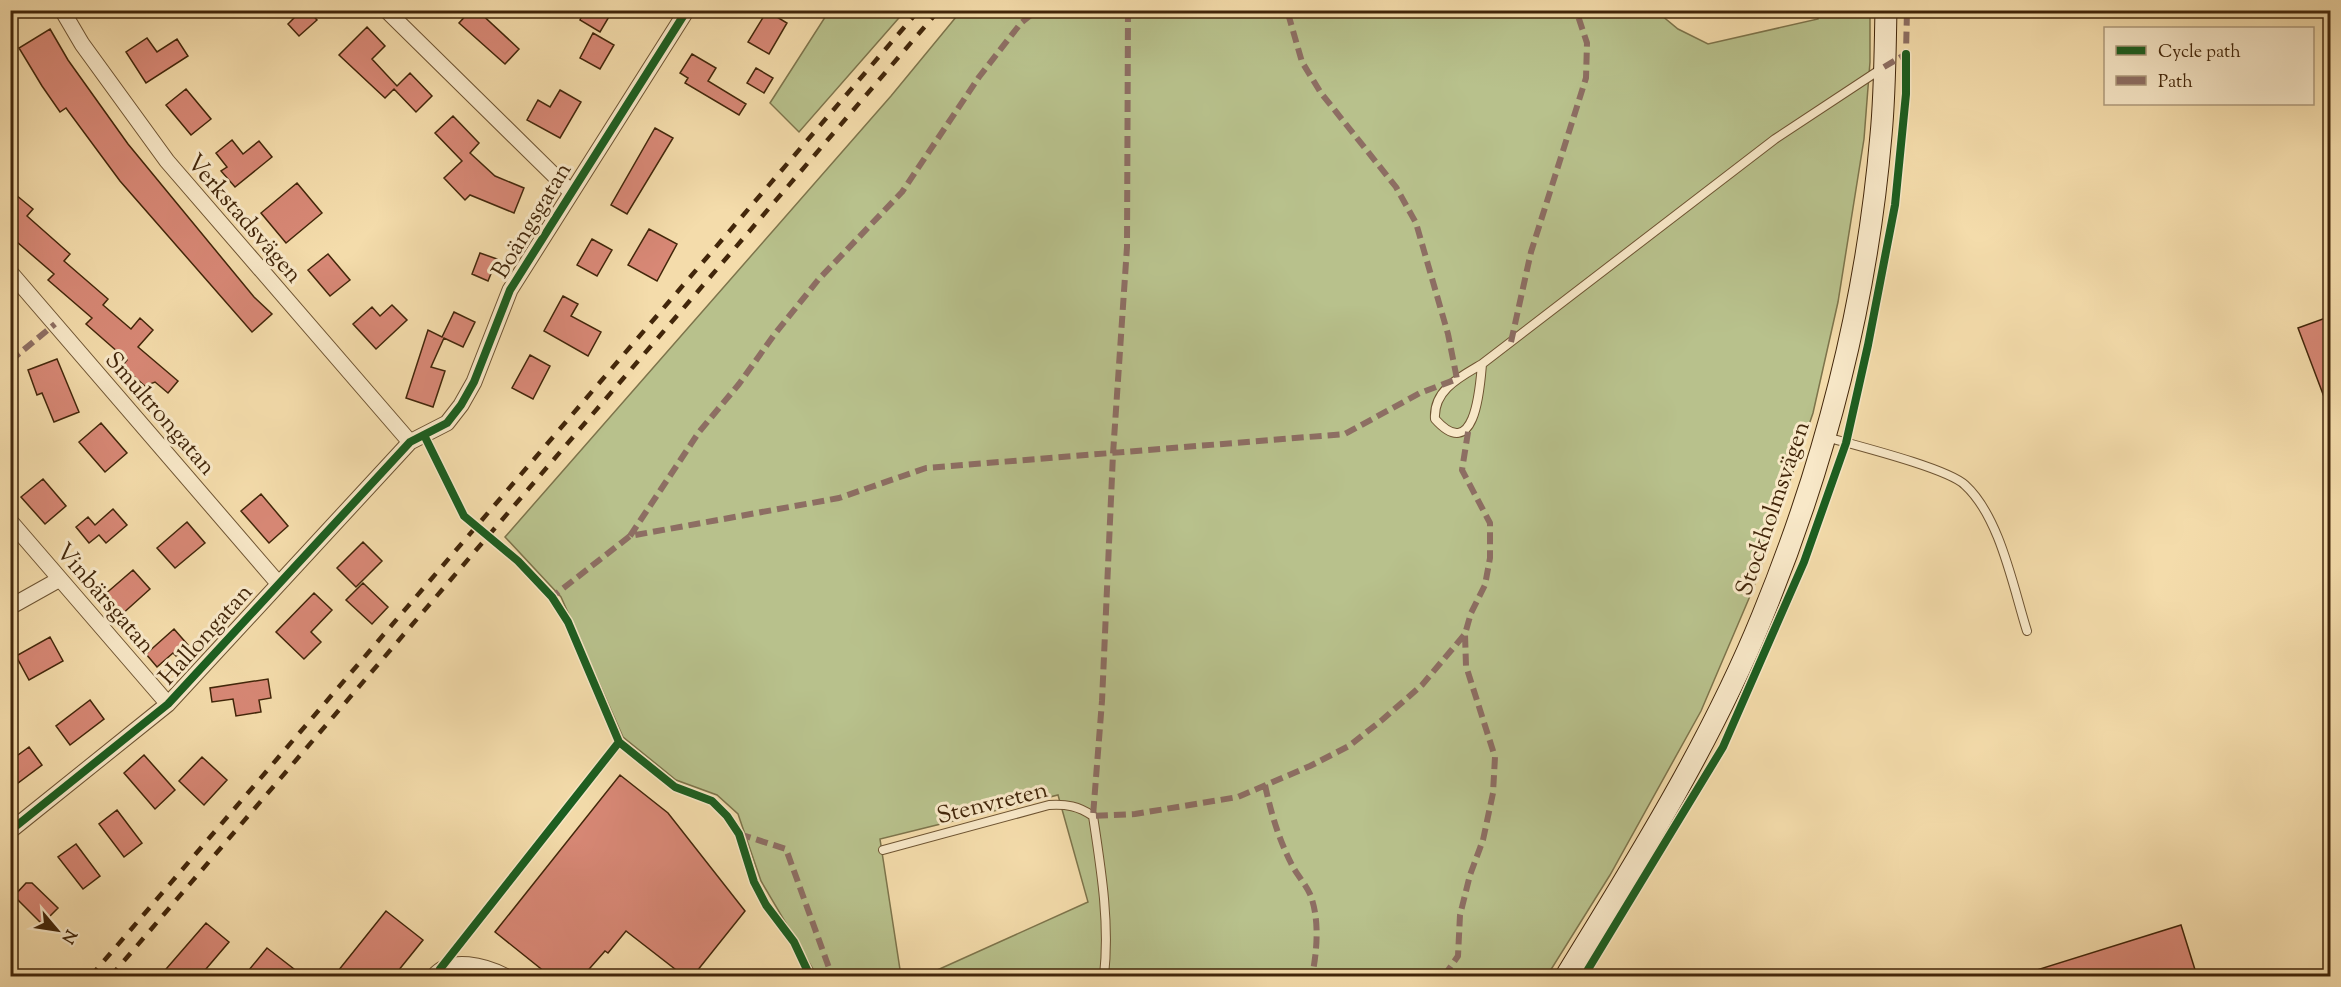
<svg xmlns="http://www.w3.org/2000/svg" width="2341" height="987" font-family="'Sorts Mill Goudy',serif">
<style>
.green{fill:#b8c18c;stroke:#7d744b;stroke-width:1.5}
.building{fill:#d88876;stroke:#42260a;stroke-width:1.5}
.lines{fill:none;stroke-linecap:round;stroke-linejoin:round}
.lane-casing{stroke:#6e5432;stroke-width:10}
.street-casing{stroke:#6e5432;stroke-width:17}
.secondary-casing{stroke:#42260a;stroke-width:23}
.lane{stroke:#f8e8c8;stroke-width:8}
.street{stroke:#f8e8c8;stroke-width:15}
.secondary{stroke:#f8e8c8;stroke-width:21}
.rail{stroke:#42260a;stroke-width:4.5;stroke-dasharray:10 10;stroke-linecap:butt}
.quiet{stroke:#8d6e63;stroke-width:6;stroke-dasharray:12 6;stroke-linecap:butt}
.cycleway-casing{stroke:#f8e8c8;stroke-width:11}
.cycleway{stroke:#1b5e20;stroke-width:8}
.labels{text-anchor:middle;stroke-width:6;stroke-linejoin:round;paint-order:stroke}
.street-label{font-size:24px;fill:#42260a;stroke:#f8e8c8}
</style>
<rect width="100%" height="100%" fill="#f4dcab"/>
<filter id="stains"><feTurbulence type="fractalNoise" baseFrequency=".00333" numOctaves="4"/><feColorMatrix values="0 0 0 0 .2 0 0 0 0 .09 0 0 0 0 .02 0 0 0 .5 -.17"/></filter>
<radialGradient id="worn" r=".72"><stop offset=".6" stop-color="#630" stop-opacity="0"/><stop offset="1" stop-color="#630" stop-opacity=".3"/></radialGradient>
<path class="green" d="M1655,10L1678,29L1708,44L1818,19L1817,11H1870V62L1864,139L1838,302L1813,413L1753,589L1701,711L1610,875L1547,976H924L1088,902L1058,795L880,839L901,976H817L761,881L738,814L717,795L676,780L623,737L561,597L505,537L891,96L961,11Z
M829,11H905L799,132L770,103Z"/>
<path class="building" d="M302,10H308L317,20L299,36L288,24Z
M471,10H477L519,49L505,64L459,23Z
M585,10H613L600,32L580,20Z
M767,11L787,23L769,54L748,42Z
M367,27L385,46L372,59L397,86L410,73L432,96L416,112L394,89L385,98L339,55Z
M50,29L68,60L128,144L254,297L272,314L252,332L120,181L66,108L60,112L42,86L19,48Z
M593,33L614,45L600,69L580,58Z
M147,38L157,52L177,39L188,56L146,83L126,52Z
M692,54L716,68L708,81L746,104L739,115L685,83L688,78L680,73Z
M756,68L773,78L764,93L747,83Z
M186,89L211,119L191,135L166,105Z
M560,90L581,102L560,138L527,120L538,100L550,107Z
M453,116L479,143L470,153L495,176L524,188L514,213L470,195L465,200L444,178L462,161L435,133Z
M655,128L673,138L627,214L611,205Z
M232,140L243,154L259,141L272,157L235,187L221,171L227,167L216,153Z
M297,183L322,213L286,243L261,213Z
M10,190L33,209L27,216L70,254L64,261L108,299L103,305L131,329L140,318L153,330L138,347L178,381L168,393L155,382L145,386L122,366L127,360L86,324L92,318L48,280L54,274L10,236Z
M649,229L677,244L657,281L628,265Z
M592,239L612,250L597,276L577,265Z
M480,253L497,259L488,281L472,274Z
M328,254L350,280L330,296L308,270Z
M563,296L578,304L571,316L601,332L588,356L544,331Z
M392,305L407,320L376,349L353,324L372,307L380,316Z
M454,312L475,322L463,347L444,338L431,367L445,371L433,407L406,398L428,330L442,337Z
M2331,316V410H2329L2298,328Z
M530,355L550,366L533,399L512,388Z
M57,359L79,412L54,422L42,393L37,395L28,370Z
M101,423L127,453L105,472L79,442Z
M43,479L66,506L45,524L21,497Z
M261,494L288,526L269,543L241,511Z
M113,509L127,525L106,543L99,535L89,543L76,527L88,517L95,525Z
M187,522L205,543L175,568L157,548Z
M363,542L382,561L356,587L337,568Z
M133,570L150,589L120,616L103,596Z
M363,583L388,607L372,624L346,600Z
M314,593L332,610L311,632L321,642L304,659L276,632Z
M174,629L188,645L176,656L173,653L157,667L146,654Z
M50,637L63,661L29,680L16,656Z
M268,679L271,698L259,700L261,712L236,716L233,699L212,702L210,688Z
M90,700L104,719L70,745L56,726Z
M29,747L42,765L10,789V761Z
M144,755L175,790L155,809L124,773Z
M202,757L227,780L204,805L179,781Z
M620,775L668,813L745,911L693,976H684L626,931L608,953L605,951L583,976H550L495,932Z
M117,810L142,843L124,857L99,824Z
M76,844L100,876L83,889L58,857Z
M26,883H32L58,908L42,924L14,896Z
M386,911L423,940L394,976H334Z
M206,923L229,942L200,976H160Z
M2181,925L2197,976H2027V973Z
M267,948L303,976H244Z"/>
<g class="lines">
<defs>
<path id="lane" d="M1482,364C1480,388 1475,464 1435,419C1433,390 1460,377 1482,364L1775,139L1881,69
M1826,437C1854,445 1947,468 1965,485C2000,517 2013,587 2027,631
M883,850L1049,805C1067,804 1078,806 1093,816C1101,869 1110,923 1104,976
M1573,968L1589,976"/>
<path id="street" d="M62,10L82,44L167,161L410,442
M386,10L570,191
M10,272L278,583
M10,521L168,704
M10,607L60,579
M10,831L168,704L410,442L447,423L461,405L474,382L510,290L687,10
M434,976C451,956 485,966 505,976"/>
<path id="secondary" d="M1566,976C1637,861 1711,742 1762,617C1825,464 1867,300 1881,135C1885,94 1885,52 1886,10"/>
</defs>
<use href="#lane" class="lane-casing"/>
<use href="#street" class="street-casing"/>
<use href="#secondary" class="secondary-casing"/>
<use href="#lane" class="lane"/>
<use href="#street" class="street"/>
<use href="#secondary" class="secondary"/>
<path class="rail" d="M91,976L919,10
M111,976L939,10"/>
<path class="quiet" d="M1128,10L1127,247L1113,454L1102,701L1093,816L1135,814L1238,797L1310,766L1349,746L1382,720L1422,685L1465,634
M1884,67L1906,54L1907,10
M1511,342L1531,252L1586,78L1587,43L1576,10
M10,361L55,324
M630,536L699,432L739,384L774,335L818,280L902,192L979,77L1021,23L1037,10
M554,600L552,597L630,536L839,498L926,468L1345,434L1420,393L1457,379L1448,334L1416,223L1396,187L1321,93L1302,62L1287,10
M1265,785C1271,813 1278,837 1291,863C1296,874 1305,883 1310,894C1320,919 1317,952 1312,976
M739,834L786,849L832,976
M1444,976L1458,956L1460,915L1470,875L1483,840L1493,793L1495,757L1466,666L1465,634L1471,613L1485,585L1490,558V523L1462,470L1469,426"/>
<defs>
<path id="cycleway" d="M424,435L464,516L518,561L552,597L568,622L619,742L675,787L712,801L727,816L739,834L754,882L766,905L794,942L810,976
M10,831L168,704L410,442L447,423L461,405L474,382L510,290L687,10
M440,969L619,742
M1584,976L1723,747L1804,562L1846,443L1868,345L1895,205L1906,94V54"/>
</defs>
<use href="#cycleway" class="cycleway-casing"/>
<use href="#cycleway" class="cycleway"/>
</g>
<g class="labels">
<g class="street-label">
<text transform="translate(245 218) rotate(49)" y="8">Verkstadsvägen</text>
<text transform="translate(531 220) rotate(-59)" y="8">Boängsgatan</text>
<text transform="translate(161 413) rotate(49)" y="8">Smultrongatan</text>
<text transform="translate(1772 508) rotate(-71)" y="8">Stockholmsvägen</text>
<text transform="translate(106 598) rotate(49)" y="8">Vinbärsgatan</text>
<text transform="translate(205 634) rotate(-48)" y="8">Hallongatan</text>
<text transform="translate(992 802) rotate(-14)" y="8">Stenvreten</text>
</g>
</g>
<rect width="2341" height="987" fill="none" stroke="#f4dcab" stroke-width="36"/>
<rect x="12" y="12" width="2317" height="963" fill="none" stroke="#42260a" stroke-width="3"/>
<rect x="18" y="18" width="2305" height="951" fill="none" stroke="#42260a" stroke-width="1.5"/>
<rect x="2104" y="27" width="210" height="78" fill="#f8e8c8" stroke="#af9a7c" stroke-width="1.5"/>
<rect x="2116" y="46" width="30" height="9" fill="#1b5e20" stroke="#af9a7c" stroke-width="1.5"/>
<text x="2158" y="57" font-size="18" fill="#42260a">Cycle path</text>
<rect x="2116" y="76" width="30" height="9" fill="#8d6e63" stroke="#af9a7c" stroke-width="1.5"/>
<text x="2158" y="87" font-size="18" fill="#42260a">Path</text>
<g transform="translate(57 930) rotate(119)" stroke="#f8e8c8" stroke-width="4.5" paint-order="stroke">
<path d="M0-4.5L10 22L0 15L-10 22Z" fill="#42260a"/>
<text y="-9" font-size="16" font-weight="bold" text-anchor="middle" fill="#42260a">N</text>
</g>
<rect width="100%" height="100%" filter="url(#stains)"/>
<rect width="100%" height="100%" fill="url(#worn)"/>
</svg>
